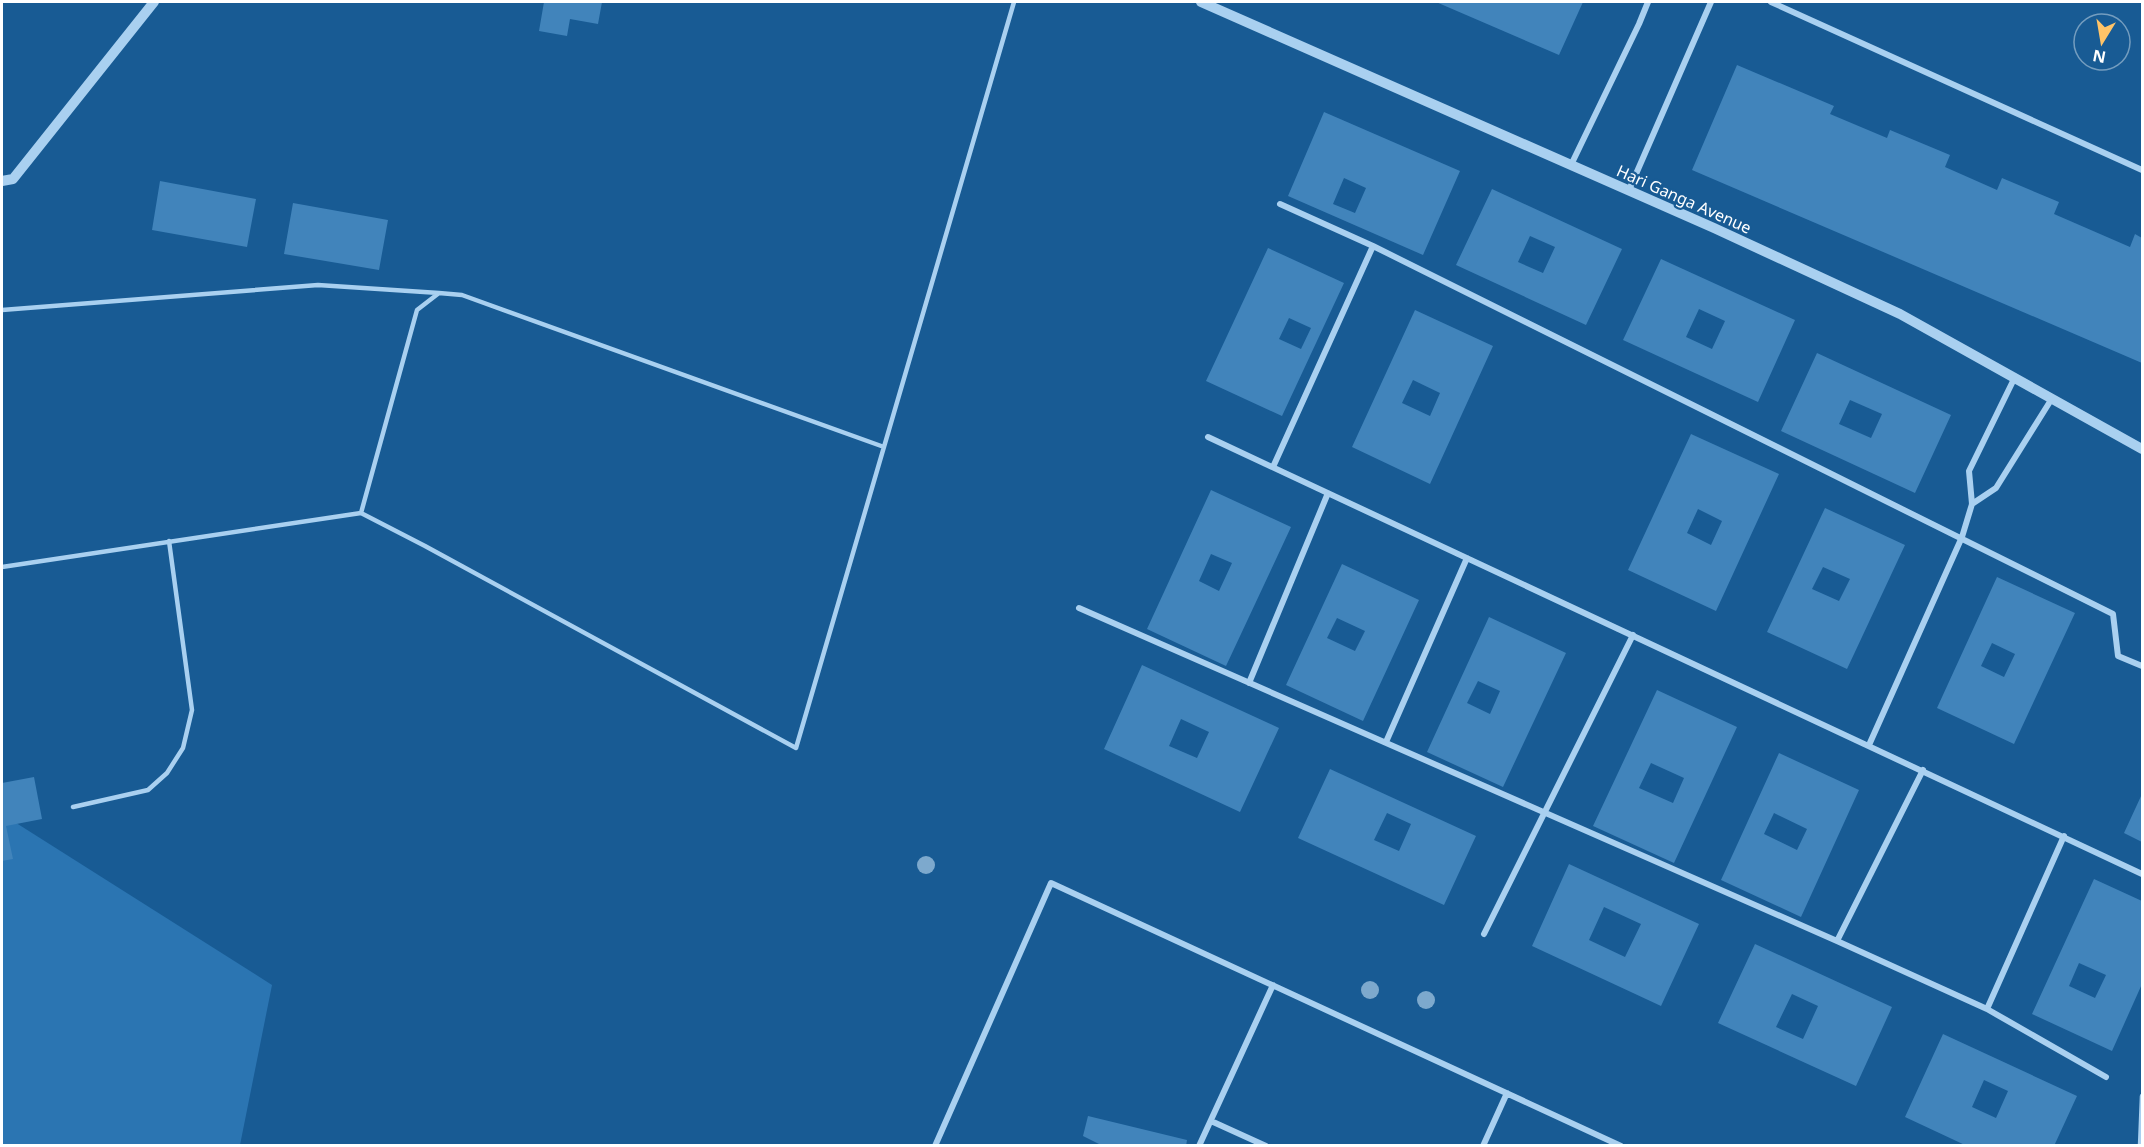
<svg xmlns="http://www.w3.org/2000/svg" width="2144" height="1147" font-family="'Noto Sans',sans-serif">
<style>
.green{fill:#2b75b2}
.building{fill:#4184bb;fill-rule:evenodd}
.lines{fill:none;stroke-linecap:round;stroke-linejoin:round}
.service{stroke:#a9d0f0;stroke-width:4.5}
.minor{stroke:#a9d0f0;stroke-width:6}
.tertiary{stroke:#a9d0f0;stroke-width:10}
.tree{fill:#7da9cd}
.labels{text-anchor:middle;stroke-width:4.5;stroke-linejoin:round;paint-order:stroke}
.street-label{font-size:16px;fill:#fff;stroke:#185b94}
</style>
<rect width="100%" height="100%" fill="#185b94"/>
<path class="green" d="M2,814L272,985L240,1145H2Z"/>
<path class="building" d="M544,2H602L598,24L570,19L567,36L539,31Z
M1436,2H1583L1559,55Z
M1737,65L1834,106L1830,114L1887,138L1890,130L1950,155L1945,167L1997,190L2002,178L2059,202L2054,214L2130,247L2135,234L2142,238V363L1692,170Z
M1324,112L1460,171L1423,255L1288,196ZM1344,178L1366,188L1355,213L1333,204Z
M160,181L256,199L247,247L152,230Z
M1492,189L1622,249L1586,325L1456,265ZM1530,236L1555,247L1543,273L1518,262Z
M293,203L388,220L379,270L284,254Z
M1268,248L1344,283L1282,416L1206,381ZM1289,318L1311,328L1301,349L1279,339Z
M1661,259L1795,320L1758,402L1623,340ZM1699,309L1725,321L1712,349L1686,337Z
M1415,310L1493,346L1430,484L1352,447ZM1413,380L1440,393L1430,416L1402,403Z
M1817,353L1951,415L1915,493L1781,431ZM1850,400L1882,414L1871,438L1839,424Z
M1691,434L1779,474L1716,611L1628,570ZM1698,509L1722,521L1711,545L1687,533Z
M1211,490L1291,527L1226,666L1147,629ZM1211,554L1232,563L1219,591L1199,581Z
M1825,508L1905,545L1847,669L1767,632ZM1823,567L1850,579L1839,601L1812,589Z
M1342,564L1419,600L1363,721L1286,685ZM1337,618L1365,631L1355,651L1327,638Z
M1997,577L2075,613L2014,744L1937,708ZM1992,643L2015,654L2004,677L1981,666Z
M1489,617L1566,653L1503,787L1427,752ZM1478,681L1500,691L1490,714L1467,703Z
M1142,665L1279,728L1240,812L1104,749ZM1181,719L1209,732L1197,758L1169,746Z
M1657,690L1737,727L1674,863L1593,826ZM1651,763L1684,778L1673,803L1639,788Z
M1779,753L1859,790L1801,917L1721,880ZM1774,813L1807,829L1797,850L1764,834Z
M1330,769L1476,836L1444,905L1298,838ZM1387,813L1411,824L1399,851L1374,840Z
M34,777L42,819L6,826L13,859L2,861V783Z
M2142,794V842L2124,833Z
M1569,864L1699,924L1661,1006L1532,946ZM1604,907L1641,924L1625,957L1589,940Z
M2094,879L2142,901V984L2112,1051L2032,1014ZM2079,963L2106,975L2095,998L2069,986Z
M1755,944L1892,1007L1856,1086L1718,1023ZM1792,994L1818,1006L1803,1039L1776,1027Z
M1943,1034L2077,1096L2054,1146H1967L1905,1117ZM1984,1080L2008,1091L1996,1118L1972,1107Z
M1088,1116L1187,1140L1186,1146H1103L1083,1136Z"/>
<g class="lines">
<path class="service" d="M2,310L318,285L439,293
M361,513L417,310L439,293L462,295L884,447
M2,567L361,513L425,546L796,748L1014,2
M73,807L148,790L167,773L183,748L192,710L169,541
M2140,1146L2142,1096"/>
<path class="minor" d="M1771,2L2142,170
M1571,165L1639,24L1648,2
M1629,190L1711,2
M1280,204L1373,246
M1208,437L2142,874
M1273,467L1373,246L2113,614L2118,656L2142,666
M1972,504L1996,488L2051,400
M1079,608L1837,941L1987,1009L2106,1077
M1249,683L1328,493
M1386,742L1467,558
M1869,745L1962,537L1972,504L1969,471L2014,379
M1484,934L1633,635
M1837,941L1923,770
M1987,1009L2064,836
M1211,1121L1266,1146
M935,1146L1051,883L1621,1146
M1199,1146L1273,985
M1483,1146L1507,1093"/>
<path class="tertiary" d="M1201,2L1714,228L1900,314L2142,449
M2,181L13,179L154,2"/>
</g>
<g class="tree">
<circle cx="926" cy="865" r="9"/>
<circle cx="1370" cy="990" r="9"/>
<circle cx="1426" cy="1000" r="9"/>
</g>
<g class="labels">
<g class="street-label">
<text transform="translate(1684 199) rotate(24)" y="6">Hari Ganga Avenue</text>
</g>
</g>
<rect width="2144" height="1147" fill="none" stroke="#ffffff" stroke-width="6"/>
<g transform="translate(2102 42) rotate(191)"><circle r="28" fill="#185b94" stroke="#749dbf" stroke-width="1.5"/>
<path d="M0-4.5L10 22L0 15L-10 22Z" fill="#ffc468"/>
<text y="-9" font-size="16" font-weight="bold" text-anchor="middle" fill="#ffffff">N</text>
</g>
</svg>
